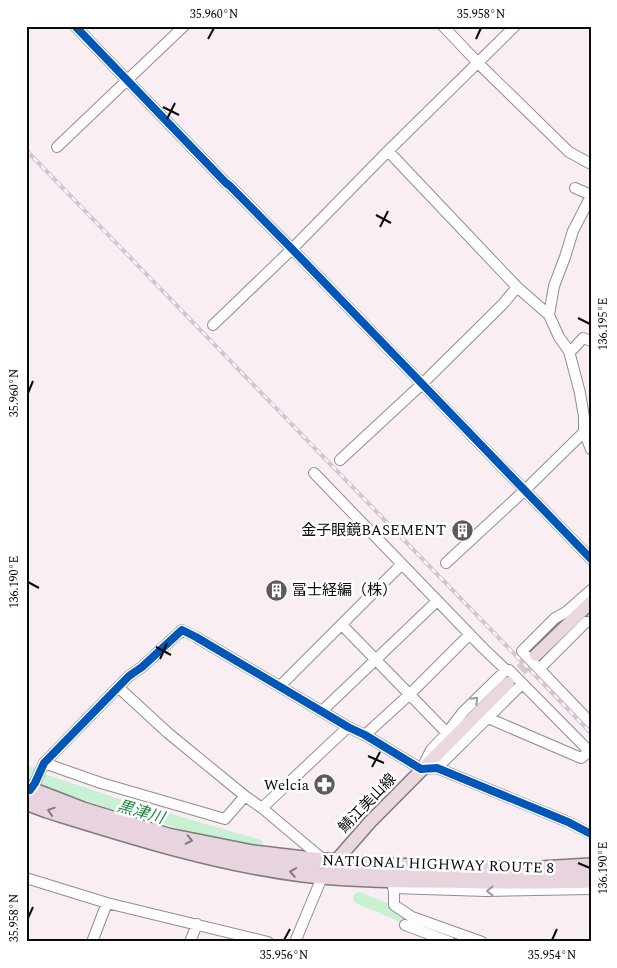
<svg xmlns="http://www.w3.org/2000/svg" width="617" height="968" font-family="Spectral,'Noto Sans JP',serif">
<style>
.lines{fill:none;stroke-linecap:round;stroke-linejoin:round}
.river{stroke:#c8f0d3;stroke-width:12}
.major-tunnel{stroke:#d5ccce;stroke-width:12;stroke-dasharray:12 6;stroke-linecap:butt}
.minor-casing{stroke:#928d8f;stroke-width:12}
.major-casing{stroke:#7f7a7c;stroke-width:15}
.highway-casing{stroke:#7f7a7c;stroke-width:18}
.minor{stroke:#fefcfd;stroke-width:10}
.major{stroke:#ead8dd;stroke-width:12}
.highway{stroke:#e7d4df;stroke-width:15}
.rail-casing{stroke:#d3c4d3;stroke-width:4}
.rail{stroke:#fff;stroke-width:2;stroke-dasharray:5.5;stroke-linecap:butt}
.cycleway-casing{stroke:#fff;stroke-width:11}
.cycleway{stroke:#0057b8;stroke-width:8}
.oneway{stroke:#9d9c9c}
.oneway2{stroke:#847a80}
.ticks{fill:none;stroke:#0b0b0b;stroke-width:2}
.labels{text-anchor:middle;stroke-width:5;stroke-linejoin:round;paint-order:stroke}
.poi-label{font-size:15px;fill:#0b0b0b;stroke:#fff;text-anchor:end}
.street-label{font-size:15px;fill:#0b0b0b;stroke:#fff}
.water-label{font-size:16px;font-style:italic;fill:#1e8543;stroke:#fff}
.neatline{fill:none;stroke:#0b0b0b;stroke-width:2}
.ticks-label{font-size:12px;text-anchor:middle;fill:#0b0b0b}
</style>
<rect width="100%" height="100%" fill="#f9eef1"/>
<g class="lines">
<path class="river" d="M26,771L43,780L112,803L257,845
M359,898L397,914L407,920"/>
<path class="major-tunnel" d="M508,683L536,655"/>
<defs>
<path id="minor" d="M75,26L226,183L230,186L292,249L591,559
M443,26L478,63L569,152L591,164
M57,147L184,26
M388,151L517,287L549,315L559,337L569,351L580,393L584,417V432L591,449
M575,188L591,195
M549,315L554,286L565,257L573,231L591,196
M213,325L292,249L388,151L515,26
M569,351L573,349L583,338L591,341
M340,460L422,384L503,304L517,287
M314,473L483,648L506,670H509L591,753
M446,563L525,490L584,432
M591,590L566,612L555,618L522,651L591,723
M342,625L447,733
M539,669L586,622H591
M280,686L402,564
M118,687L168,733L245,796L262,808L318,855L323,861
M322,711L437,601
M488,718L581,758L589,752
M365,735L410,694L470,634
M44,763L101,783L225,819L245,796
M423,766L431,750L447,733L463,712L506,670
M437,768L522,684
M30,790L35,783L44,763L129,676L142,667L182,630L196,637L348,727L365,735L421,769L437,768L568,822L591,834
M262,808L348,727
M26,878L107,903L268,942
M394,882V905L412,917L482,942
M393,888L486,891L591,889
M405,925L450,942
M92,942L107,903
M190,942L197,924
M295,942L320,882L327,873"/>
<path id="major" d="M536,655L591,602
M335,862L370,822L508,683"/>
<path id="highway" d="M26,788L83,810L168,836L253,853L312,860L389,866L523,870L591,866
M26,802L47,810C131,836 215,863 303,874C346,879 389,880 432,880C485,881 538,882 591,880"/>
</defs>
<use href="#minor" class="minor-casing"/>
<use href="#major" class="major-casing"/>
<use href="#highway" class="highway-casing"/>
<use href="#minor" class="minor"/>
<use href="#major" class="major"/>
<use href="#highway" class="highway"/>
<defs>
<path id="rail" d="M26,150L591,733"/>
</defs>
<use href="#rail" class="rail-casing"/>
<use href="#rail" class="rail"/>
<defs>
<path id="cycleway" d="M75,26L226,183L230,186L292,249L591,559
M30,790L35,783L44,763L129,676L142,667L182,630L196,637L348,727L365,735L421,769L437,768L568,822L591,834"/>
</defs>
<use href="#cycleway" class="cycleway-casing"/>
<use href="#cycleway" class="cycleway"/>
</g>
<defs><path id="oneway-chevron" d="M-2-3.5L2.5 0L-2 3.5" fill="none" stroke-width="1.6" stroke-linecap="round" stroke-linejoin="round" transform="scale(1.25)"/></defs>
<g class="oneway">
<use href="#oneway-chevron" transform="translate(475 700) rotate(-45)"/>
<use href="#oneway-chevron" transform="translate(490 891) rotate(180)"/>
</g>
<g class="oneway2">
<use href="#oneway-chevron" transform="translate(51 811) rotate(-162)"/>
<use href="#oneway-chevron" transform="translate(189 840) rotate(12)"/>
<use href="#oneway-chevron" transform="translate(293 872) rotate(-171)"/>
</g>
<path class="ticks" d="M208,39L214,28M476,39L481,28M163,107L179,115M167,119L175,103M376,215L391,223M380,227L388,211M578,318L590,324M28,393L33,381M28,582L39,588M156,647L171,655M160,659L167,643M368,756L384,763M372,767L380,752M578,863L590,868M28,918L33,907M284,940L290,929M552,940L557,929"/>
<defs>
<symbol id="building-disc" viewBox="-11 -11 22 22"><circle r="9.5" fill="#5e5a5c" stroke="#fff"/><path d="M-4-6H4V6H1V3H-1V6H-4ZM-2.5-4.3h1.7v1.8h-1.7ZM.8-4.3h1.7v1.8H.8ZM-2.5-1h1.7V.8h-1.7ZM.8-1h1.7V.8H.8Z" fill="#fff"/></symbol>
<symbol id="pharmacy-disc" viewBox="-11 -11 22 22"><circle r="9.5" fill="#5e5a5c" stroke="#fff"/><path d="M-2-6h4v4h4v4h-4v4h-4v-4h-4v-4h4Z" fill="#fff"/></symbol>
</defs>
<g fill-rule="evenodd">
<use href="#building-disc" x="450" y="518" width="25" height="25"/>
<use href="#building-disc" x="264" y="578" width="25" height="25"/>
<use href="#pharmacy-disc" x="312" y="772" width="25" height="25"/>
</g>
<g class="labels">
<g class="poi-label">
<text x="446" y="535">金子眼鏡BASEMENT</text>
<text x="292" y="595" text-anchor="start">冨士経編（株）</text>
<text x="309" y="790">Welcia</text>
</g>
<g class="street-label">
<text transform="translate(367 803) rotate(-46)" y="5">鯖江美山線</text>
<text transform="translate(438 864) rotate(2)" y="5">NATIONAL HIGHWAY ROUTE 8</text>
</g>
<g class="water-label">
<text transform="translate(141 811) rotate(16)" y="6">黒津川</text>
</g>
</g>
<rect width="617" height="968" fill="none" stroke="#ffffff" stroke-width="55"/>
<rect x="28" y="28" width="562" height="912" class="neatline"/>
<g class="ticks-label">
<text x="214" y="18">35.960°N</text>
<text x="481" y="18">35.958°N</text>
<text transform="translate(603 324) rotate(-90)" y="4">136.195°E</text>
<text transform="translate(14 393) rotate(-90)" y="4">35.960°N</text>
<text transform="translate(14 582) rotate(-90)" y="4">136.190°E</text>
<text transform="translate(603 868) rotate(-90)" y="4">136.190°E</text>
<text transform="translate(14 918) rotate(-90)" y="4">35.958°N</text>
<text x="284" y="959">35.956°N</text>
<text x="552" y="959">35.954°N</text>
</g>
</svg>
